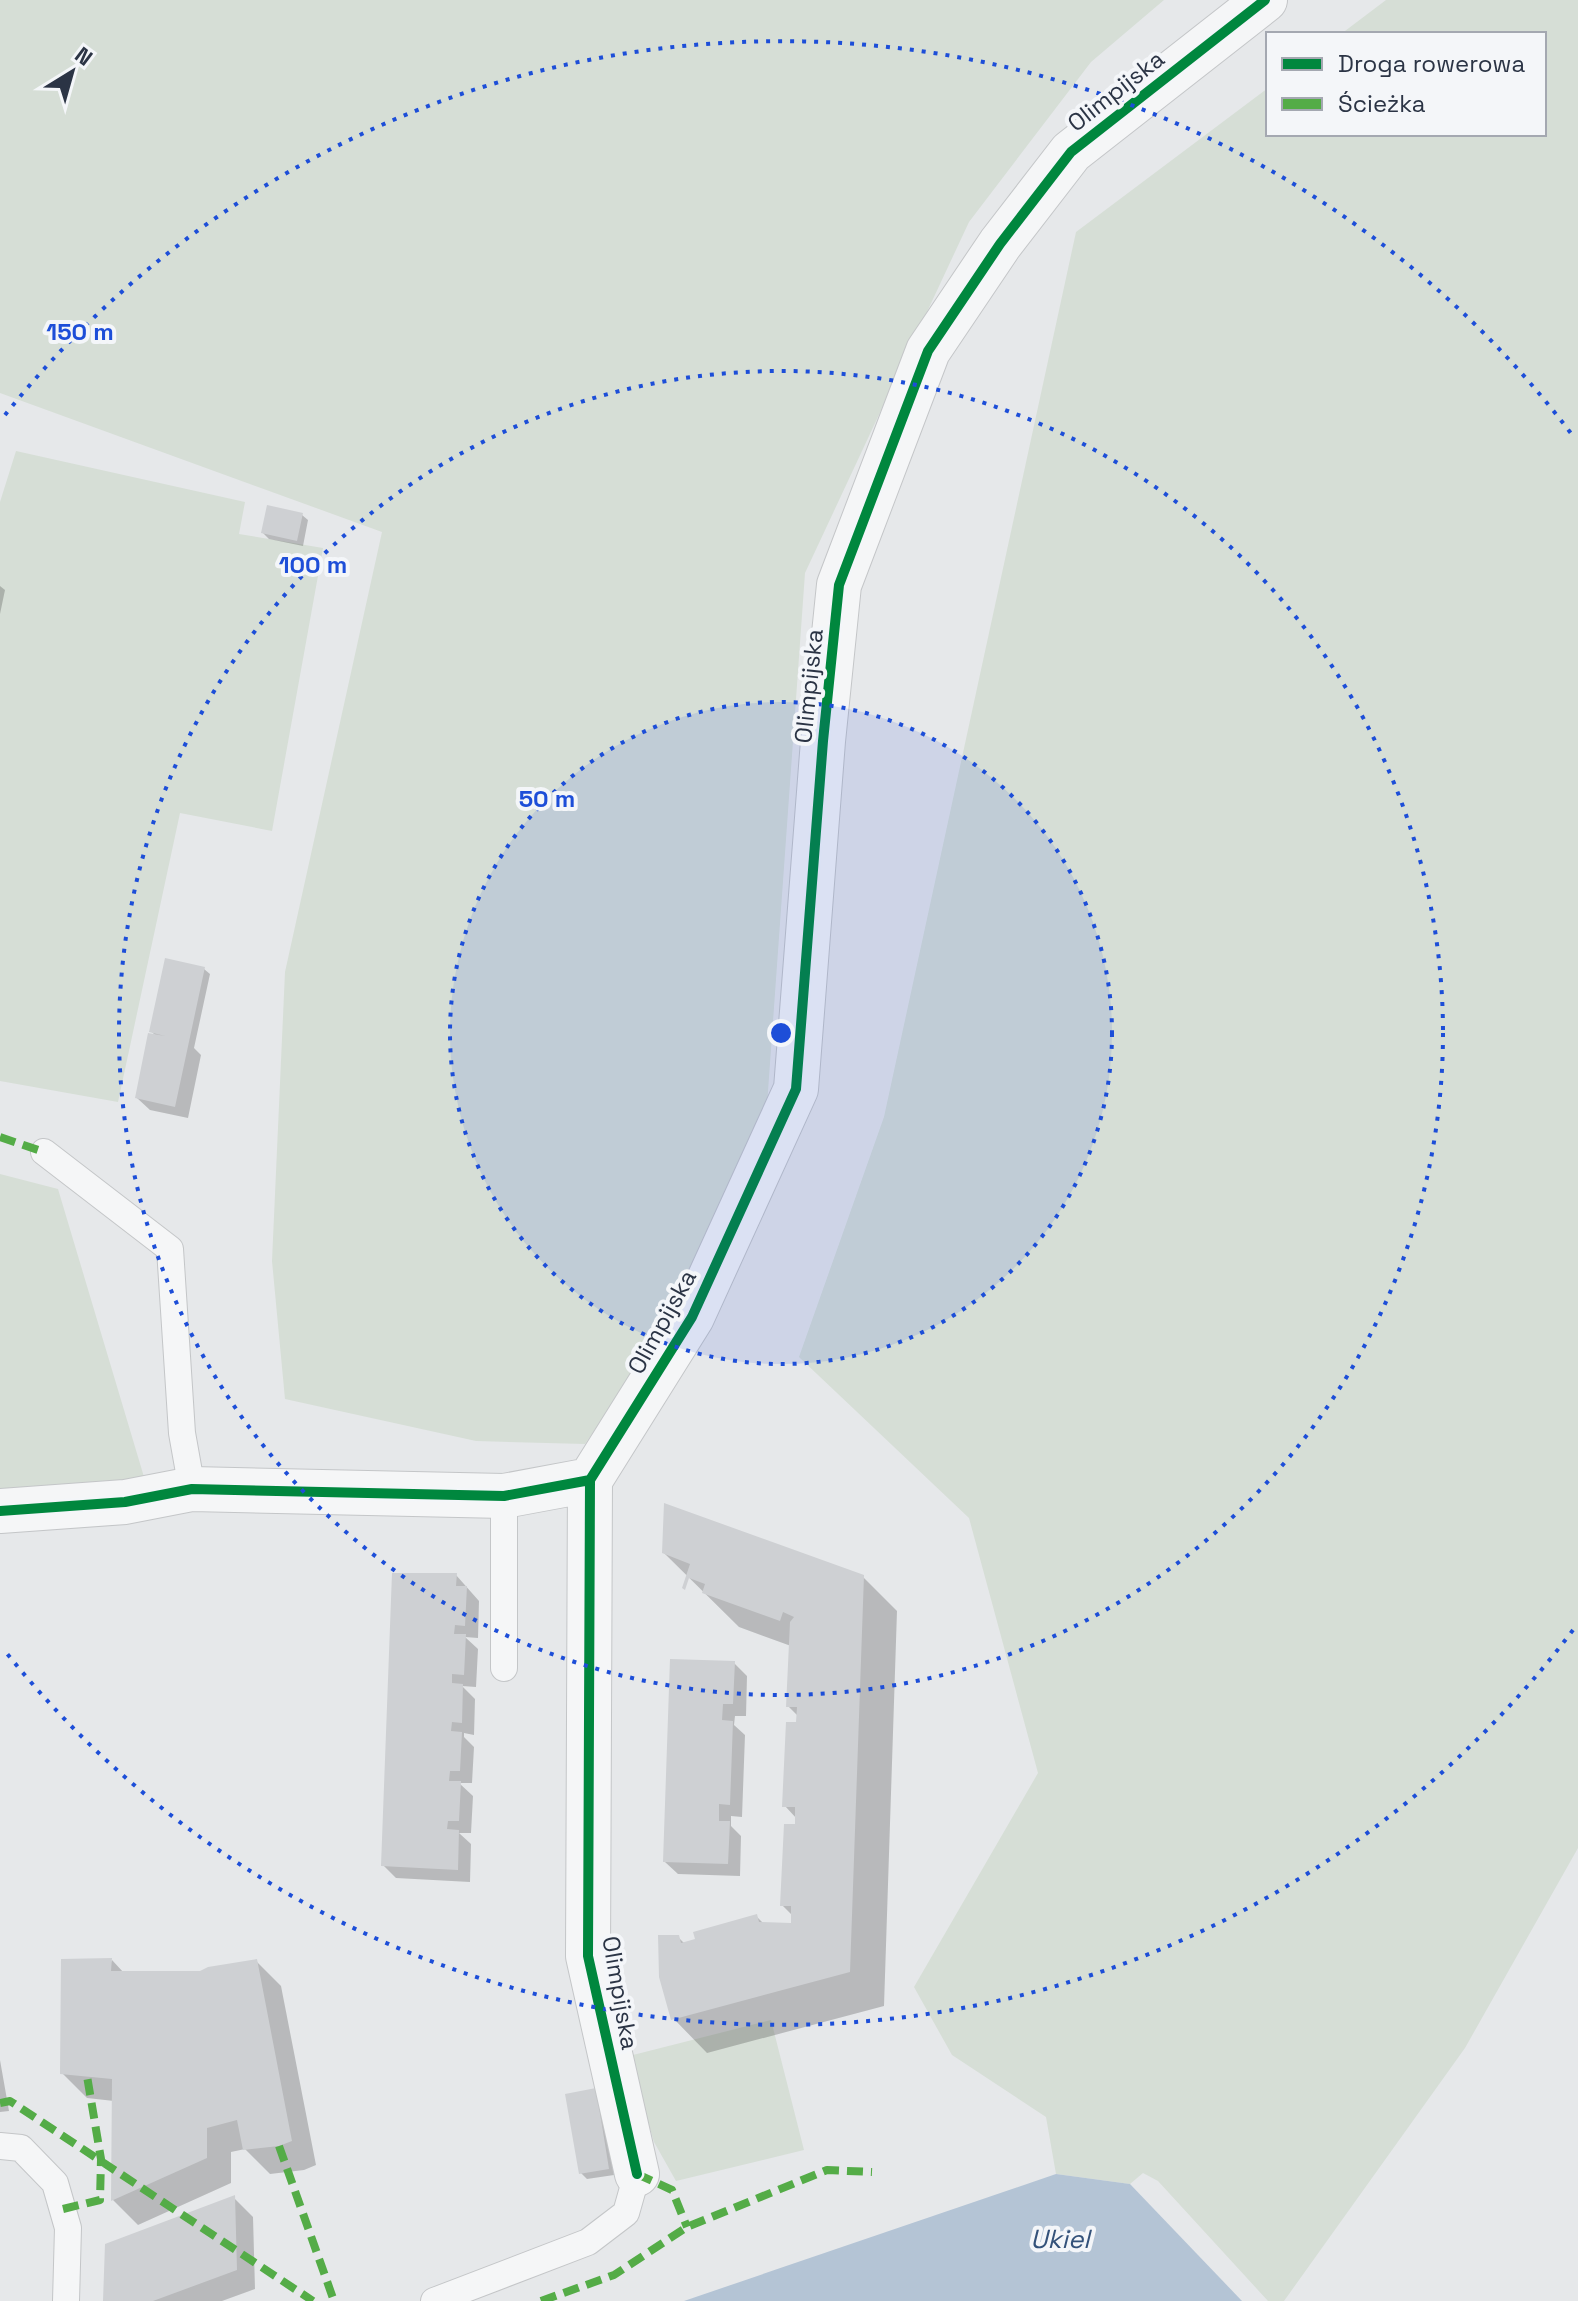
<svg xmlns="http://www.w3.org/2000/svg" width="1578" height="2301" font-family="'Space Grotesk',sans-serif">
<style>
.green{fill:#d6ded6}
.water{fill:#b4c4d5}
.shadow{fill:#0003}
.building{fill:#ced0d3}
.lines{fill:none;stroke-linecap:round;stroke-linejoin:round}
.lane-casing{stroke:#c4c6c8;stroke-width:28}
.street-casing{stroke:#c4c6c8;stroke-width:46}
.lane{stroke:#f5f6f7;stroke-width:26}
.street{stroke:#f5f6f7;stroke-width:44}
.quiet{stroke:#54ac47;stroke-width:8;stroke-dasharray:16 8;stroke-linecap:butt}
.cycleway-casing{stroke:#f4f6f9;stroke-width:15}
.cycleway{stroke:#00873e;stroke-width:10}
.ring{fill:none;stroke:#1d4ed8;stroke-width:4;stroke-dasharray:4 8}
.labels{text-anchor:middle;stroke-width:8;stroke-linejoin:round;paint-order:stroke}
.street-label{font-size:24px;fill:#2b3445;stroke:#f4f6f9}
.water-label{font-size:26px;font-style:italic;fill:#34527a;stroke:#f4f6f9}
.centre{fill:#1d4ed8;stroke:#f4f6f9;stroke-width:4}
.ring-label{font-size:24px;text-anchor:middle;font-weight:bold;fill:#1d4ed8;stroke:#f4f6f9;stroke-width:8;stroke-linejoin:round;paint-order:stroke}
</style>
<rect width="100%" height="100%" fill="#e6e8ea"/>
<path class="green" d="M0,0H1164L1091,62L969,222L805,573L766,1119L683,1302L585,1444L476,1441L285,1399L272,1261L285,972L382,532L0,393Z
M1386,0H1578V1848L1465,2048L1284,2301H1268L1158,2181L1143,2173L1130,2184L1056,2174L1046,2117L952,2055L914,1987L1038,1773L969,1518L799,1357L884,1117L1076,232L1268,88V134H1544V34H1341Z
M16,451L245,502L239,534L323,548L272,831L180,813L118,1102L0,1081V502Z
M0,1174L58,1189L150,1497L0,1494Z
M771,2020L804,2150L676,2181L654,2142L629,2056Z"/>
<path class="water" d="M1056,2174L1130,2184L1242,2301H684Z"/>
<path class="shadow" d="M302,515L308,520L303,546L269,539L263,533Z
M0,586L5,590L0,614Z
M204,969L210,974L194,1048L201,1055L188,1118L150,1110L137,1098L157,1037L151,1031Z
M664,1553L863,1577L897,1611L884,2006L707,2053L673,2018L678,1937L685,1944L756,1916L764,1924L793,1925V1916L782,1905L797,1819L785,1806L799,1717L788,1706L791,1646L739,1627Z
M456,1575L479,1601L478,1638L465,1637L478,1649L476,1687L462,1686L475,1699L474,1735L464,1733V1737L474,1747L472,1783H459L473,1796L471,1833H459L471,1844L470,1882L396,1878L383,1865Z
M734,1663L747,1676L746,1716H735L734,1725L745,1735L742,1817L731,1816V1826L741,1836L740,1876L678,1874L665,1862Z
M112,1960L124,1973H201L256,1961L281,1986L316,2165L304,2170L270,2174L245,2149L231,2152V2183L138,2225L113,2200L114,2101L87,2098L62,2073Z
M0,2060L9,2111L0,2112Z
M567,2095L601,2096L614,2175L587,2179L581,2173Z
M234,2198L253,2217L255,2289L222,2301H105Z"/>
<path class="building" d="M267,505L303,513L297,541L261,533Z
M165,958L205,967L175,1107L135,1098L148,1033L165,1036L149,1032Z
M664,1503L864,1575L850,1972L671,2020L659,1977L658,1935H679L681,1943L695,1939L693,1932L757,1914L759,1922L791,1923V1906H780L784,1824H795V1807H782L786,1722H796L797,1707H786L790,1622L794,1617L783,1612L780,1621L702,1593L705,1584L689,1578L685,1590L682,1588L690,1564L662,1553Z
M392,1573H457L456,1586H467L465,1626L455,1625L454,1634H466L464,1675L452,1674V1683L463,1684L462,1723L452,1722L451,1731L462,1732L460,1771H450L449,1781H461L459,1821H448L447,1829L459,1830L458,1870L381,1866Z
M670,1659L735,1661L733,1704H723L722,1720L733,1721L730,1805L719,1804V1821H730L728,1864L663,1862Z
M112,1958L111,1971H200L208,1967L257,1959L292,2141L279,2146L243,2150L237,2120L207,2128V2158L111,2201L112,2079L60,2074L61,1959Z
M596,2088L609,2169L579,2174L565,2094Z
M235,2195L237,2270L153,2301H103L105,2244Z"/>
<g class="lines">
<defs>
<path id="lane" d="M44,1152L170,1249L182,1433L192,1489
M504,1668V1496
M0,2146L21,2148L55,2183L68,2228L66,2301
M434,2301L588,2242L626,2213L637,2174"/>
<path id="street" d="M590,1480L588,1956L637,2174
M0,1511L125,1502L192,1489L504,1496L590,1480L692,1317L796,1089L823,741L839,585L928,351L1000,244L1071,152L1265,0"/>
</defs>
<use href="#lane" class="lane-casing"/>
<use href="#street" class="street-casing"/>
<use href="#lane" class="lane"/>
<use href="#street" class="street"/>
<path class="quiet" d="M0,1137L44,1152
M0,2103L10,2101L313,2301
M279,2146L334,2301
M637,2174L672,2190L687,2227
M63,2209L100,2200L101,2159L87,2076
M541,2301L614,2275L687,2227L827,2170L872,2172"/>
<defs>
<path id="cycleway" d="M590,1480L588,1956L637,2174
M0,1511L125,1502L192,1489L504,1496L590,1480L692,1317L796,1089L823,741L839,585L928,351L1000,244L1071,152L1265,0"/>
</defs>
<use href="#cycleway" class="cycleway-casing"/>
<use href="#cycleway" class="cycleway"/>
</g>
<circle cx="781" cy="1033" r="331" fill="#1d4ed8" fill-opacity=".12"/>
<g class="ring">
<circle cx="781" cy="1033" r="331"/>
<circle cx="781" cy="1033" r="662"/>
<path d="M1573 1630A992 992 0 0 1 5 1651M5 415A992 992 0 0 1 1573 436"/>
</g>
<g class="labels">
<g class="street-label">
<text transform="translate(1116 91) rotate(-38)" y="8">Olimpijska</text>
<text transform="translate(809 686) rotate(-84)" y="8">Olimpijska</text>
<text transform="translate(662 1322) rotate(-61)" y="8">Olimpijska</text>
<text transform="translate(620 1993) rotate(80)" y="8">Olimpijska</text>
</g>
<g class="water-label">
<text x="1060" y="2248">Ukiel</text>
</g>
</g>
<circle cx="781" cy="1033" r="12" class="centre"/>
<g class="ring-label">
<text x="80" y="340">150 m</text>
<text x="313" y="573">100 m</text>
<text x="547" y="807">50 m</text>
</g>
<rect x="1266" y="32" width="280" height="104" fill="#f4f6f9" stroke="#a4a8b1" stroke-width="2"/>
<rect x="1282" y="58" width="40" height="12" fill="#00873e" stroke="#a4a8b1" stroke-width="2"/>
<text x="1338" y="72" font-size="24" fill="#2b3445">Droga rowerowa</text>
<rect x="1282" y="98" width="40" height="12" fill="#54ac47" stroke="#a4a8b1" stroke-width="2"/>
<text x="1338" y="112" font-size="24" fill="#2b3445">Ścieżka</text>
<g transform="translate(72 72) rotate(37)" stroke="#f4f6f9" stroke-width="6" paint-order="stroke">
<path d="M0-6L14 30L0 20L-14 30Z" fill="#2b3445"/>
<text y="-12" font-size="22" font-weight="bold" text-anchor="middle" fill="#2b3445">N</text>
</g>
</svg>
